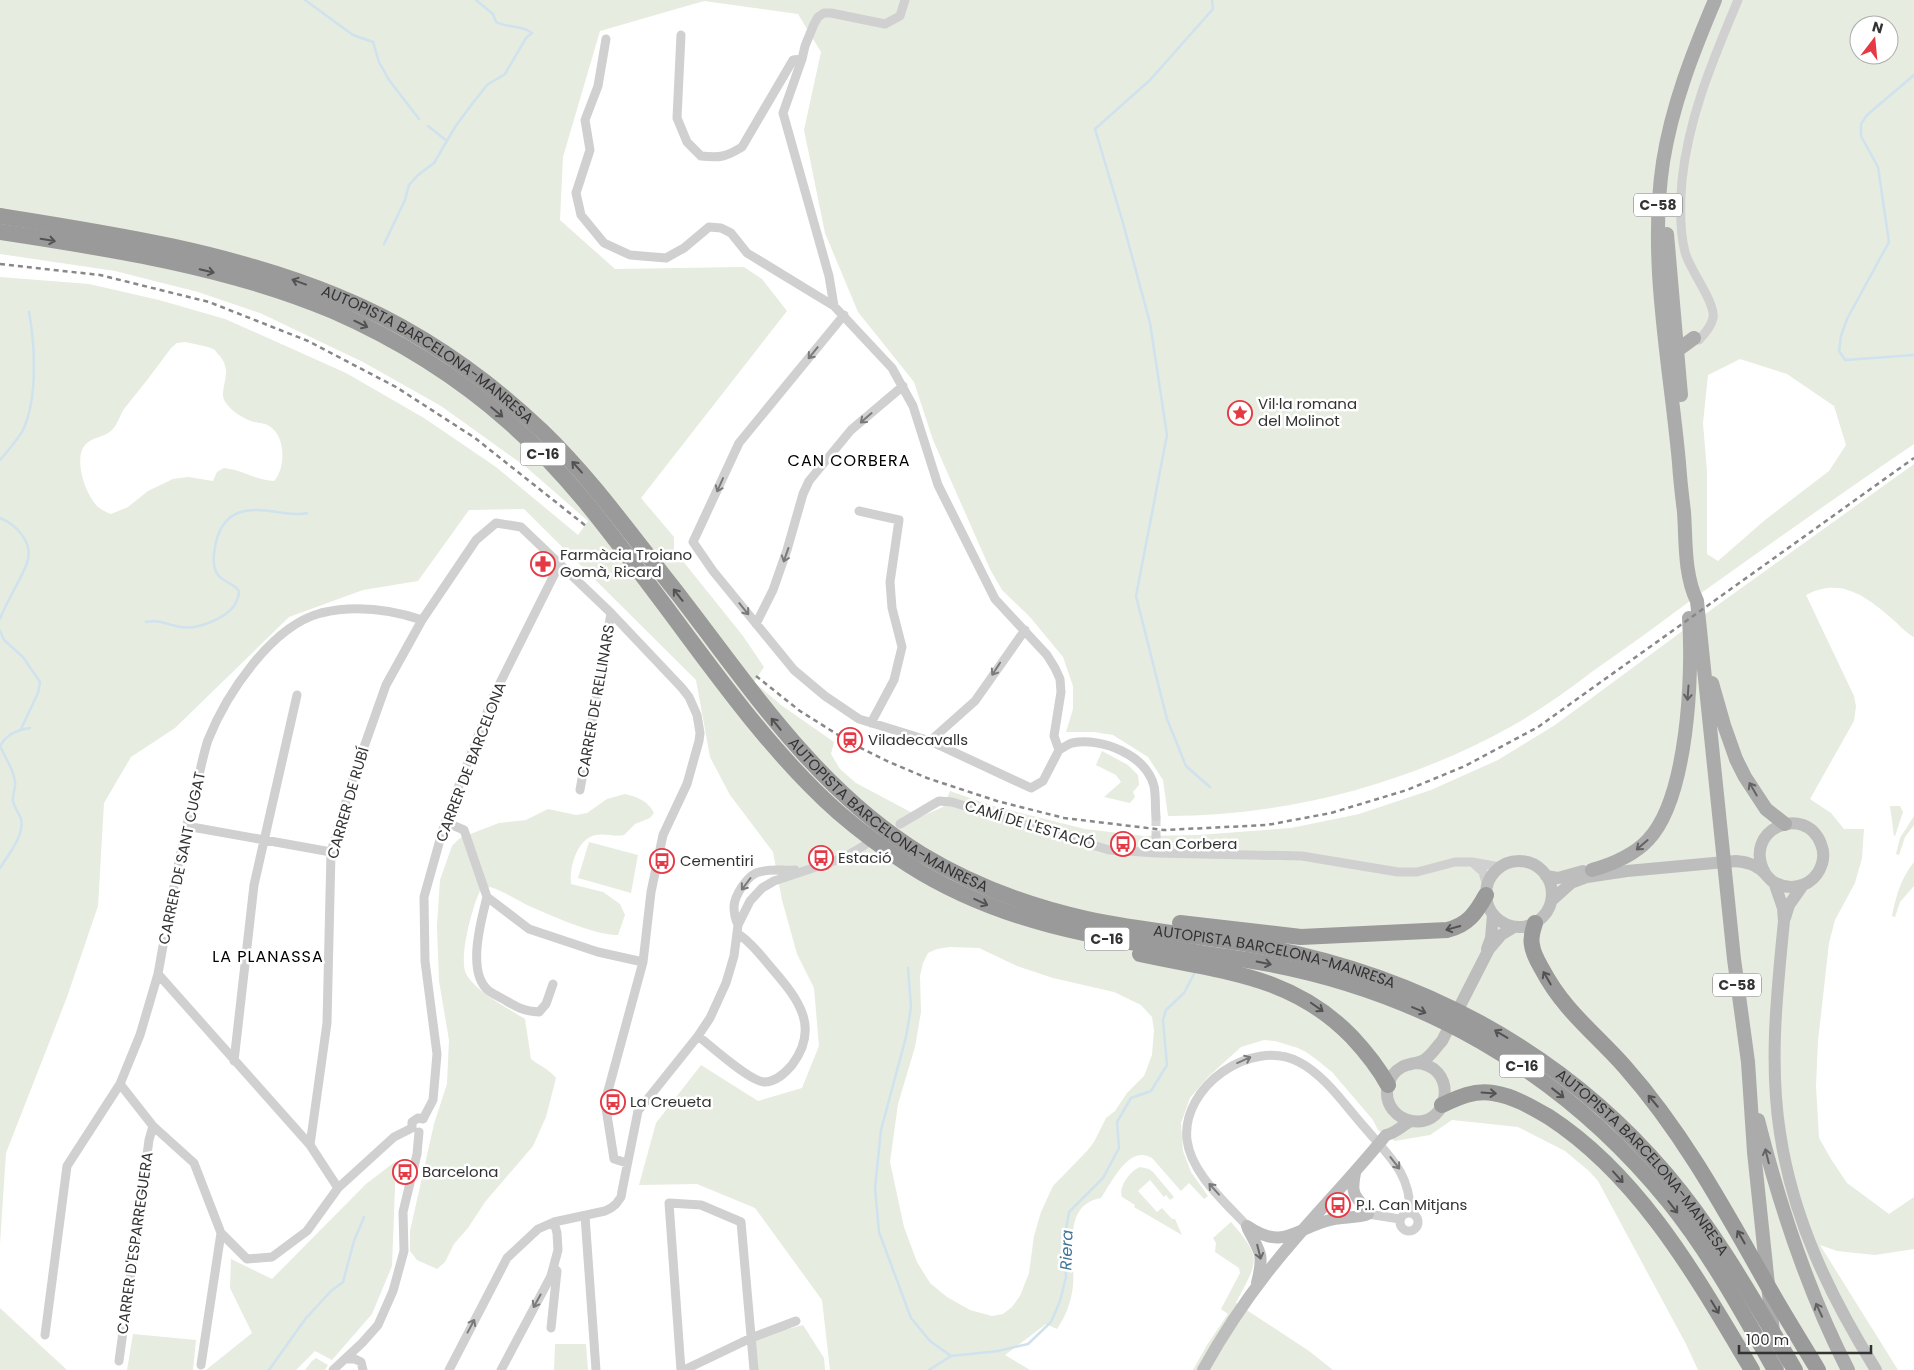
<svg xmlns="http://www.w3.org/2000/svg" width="1914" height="1370" font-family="Poppins,sans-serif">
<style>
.green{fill:#e6ecdf;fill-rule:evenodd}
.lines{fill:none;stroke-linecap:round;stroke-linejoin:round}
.stream{stroke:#cfe2ee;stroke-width:2.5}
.street-tunnel{stroke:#d6d6d6;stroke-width:9;stroke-dasharray:9 4.5;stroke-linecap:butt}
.street{stroke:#d0d0d0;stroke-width:9}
.secondary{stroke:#bdbdbd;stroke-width:12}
.primary{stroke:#ababab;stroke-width:14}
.highway{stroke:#9a9a9a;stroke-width:16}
.rail{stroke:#888;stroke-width:2.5;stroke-dasharray:5 4;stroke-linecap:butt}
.oneway{stroke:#525252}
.oneway2{stroke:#7a7a7a}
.oneway3{stroke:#636363}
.oneway4{stroke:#6a6a6a}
.labels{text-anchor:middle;stroke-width:5;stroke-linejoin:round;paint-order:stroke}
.shield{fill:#fff;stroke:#707070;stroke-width:1}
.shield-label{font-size:14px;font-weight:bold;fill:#333}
.street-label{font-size:15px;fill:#333;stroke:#fff}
.poi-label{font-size:15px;fill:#333;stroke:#fff;text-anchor:start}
.neighbourhood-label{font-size:16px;letter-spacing:1px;fill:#000;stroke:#fff}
.water-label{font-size:16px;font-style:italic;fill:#3f7597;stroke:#fff}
</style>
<rect width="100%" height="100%" fill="#fff"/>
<path class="green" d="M0,0H1914V444C1839,495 1764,548 1690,601C1658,625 1626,648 1593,671C1567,691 1540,710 1512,726C1408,784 1287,816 1168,816L1163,780L1148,757L1113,735L1094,732H1066L1073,709V686L1063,657L1030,617L1002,590L990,569L933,440L914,382L858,312L825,233L804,130L821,52L798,14L704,1L600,31L563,157L560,220L615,269L744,267L762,279L787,311L641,498L674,537V550L743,636L764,667L754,682L781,705L834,742L831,754L840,769L856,783L920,817L943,807L950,791L993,806L1085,829L1144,836L1198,835L1291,828L1359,814L1431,790L1498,760L1555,725L1715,607L1914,464V637C1904,632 1898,623 1890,617C1865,595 1839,577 1806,595L1854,696L1856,706L1854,721L1810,799L1831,813L1844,829H1864L1862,858L1855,883L1835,920L1829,943L1818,1041L1816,1086L1819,1138L1831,1159L1847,1183L1889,1214L1914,1197V1249L1875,1255L1837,1251L1820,1245L1898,1370H1698L1686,1344L1598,1181L1589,1171L1565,1151L1518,1127L1452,1120L1430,1135L1395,1141L1378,1130L1373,1120L1332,1072L1317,1060L1306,1052L1298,1048L1275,1041L1264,1040L1241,1047L1208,1077L1190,1098L1181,1123L1183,1151L1191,1172L1208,1196L1204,1199L1189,1183L1181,1191L1152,1158C1129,1144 1112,1182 1101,1198C1060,1205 1076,1257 1073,1286C1071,1302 1066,1316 1057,1329L1046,1324L1005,1355L1030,1370H830L822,1300L755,1208L697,1184L639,1185L656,1123L701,1065L758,1101L802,1088L819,1046L814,988L797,954L782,900L773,852L730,795L710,757L696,680L524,509L469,510L418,581L363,590L289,617L175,728L131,757L104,803L98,906L67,997L6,1153L0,1244V277L89,284L159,300L225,319L259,334L346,373L424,418L496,467L578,535L588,521L526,467L441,406L363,362L260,313L198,292L115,271L0,254ZM1859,25H1889V55H1859ZM185,342C193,344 208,346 215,350C215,351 219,355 220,356C235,375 216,390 226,403C232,412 244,419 254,422C259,423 265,423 269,426C286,435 286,469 274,481C256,480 242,470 224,468L217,472L213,481L188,477L173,479L148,491L128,507L111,514C106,512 102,510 98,507C86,495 76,466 82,450C88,436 104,439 113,429C118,423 120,415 124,409C140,389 156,369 171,348L177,343ZM1740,359L1787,374L1834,406L1846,445L1829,471L1765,520L1718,561L1707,554V471L1703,423L1708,375ZM950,947L979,948L1017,966L1053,978L1114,992L1141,1005L1152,1017L1154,1030L1152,1055L1144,1076L1127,1093L1115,1111L1106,1118L1094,1142L1087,1151L1053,1186L1041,1212L1034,1236L1029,1273L1020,1296L1012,1307L1003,1314L992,1316L970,1310L947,1297L930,1283L917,1262L904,1227L890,1162L898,1104L915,1047L921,1012L920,976L923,963L928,953L937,949Z
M1102,751L1128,765L1138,775L1139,785L1133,792L1135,797L1130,803L1104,797L1121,782L1116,775L1096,765Z
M625,794C638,797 648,801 654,813L650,818L635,824L624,835C614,837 605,833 596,835C577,838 569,868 571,884L603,892L620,904L625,915L618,935C596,936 547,914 525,904C513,898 503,891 490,887L480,891C472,908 460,953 465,971C471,989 509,1009 525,1019L531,1059C540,1066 549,1069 556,1078L546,1117L533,1146L485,1202L468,1228L454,1244L445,1262L437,1269L417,1260L410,1251V1231L434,1124L447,1084L449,1040L439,981L437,926L440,880L452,846L460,838L499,823L526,820L548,809L576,815L582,814L587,813L607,799Z
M1890,806H1900L1903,812L1895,836H1894Z
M1914,816V825L1905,837L1899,855L1896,854L1900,838Z
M589,842L638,855L631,893L578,878Z
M1914,862V886L1900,902L1895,917L1892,916C1896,896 1901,878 1914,862Z
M396,1161L392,1266L372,1314L332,1360L315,1351L296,1370H206L252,1333L230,1288L231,1259L272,1279L366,1184Z
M1140,1167L1149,1169L1153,1172L1174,1197L1170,1200L1166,1195L1164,1197L1150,1180L1138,1191L1157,1212L1162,1208L1172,1219H1175L1182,1235L1134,1207L1135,1205L1122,1197C1118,1187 1130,1171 1140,1167Z
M1231,1222C1264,1260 1257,1261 1236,1303L1309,1351L1333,1370H1193L1207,1345L1228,1314L1221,1309L1240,1273L1239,1268L1215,1252L1216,1243L1213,1238Z
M0,1308L67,1370H0Z
M803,1325L824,1358L825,1370H754L751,1338Z
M133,1334L196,1340L193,1370H127Z
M555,1344H586L588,1370H554Z
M316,1358L328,1365L325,1370H305L312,1361Z"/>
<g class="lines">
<path class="stream" d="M305,0L353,35L373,42L379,62L389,80L419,119
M1914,75L1867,115L1861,124V136L1878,167L1889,242L1847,319L1841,336L1839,351L1845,360L1914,355
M428,126L447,141
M384,244L405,200L409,185L418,175L434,163L455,127L472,104L487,85L505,74L526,38L532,33C523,25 508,28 496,22L493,14L476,0
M0,460C8,450 17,441 23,430C38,398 35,345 29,312
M0,518C17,525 34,543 27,563C20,582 7,600 0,619
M146,622C159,619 168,625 181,627C197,630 224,619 234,606C237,601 239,596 239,591C233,582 222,583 216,572C212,563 214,552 216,542C224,509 248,507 277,512C287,513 296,516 307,513
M0,631L4,640L23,657L40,682L38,693L21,729
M1210,787L1186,766L1167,719L1136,596L1167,435L1150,323L1123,223L1095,129L1150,80L1213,9L1212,0
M0,868C8,855 25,835 21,819C19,813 14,807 13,801C12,794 16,789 15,782C14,769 5,758 0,746C7,734 17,730 30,728
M908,968L911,1007L906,1037L881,1130L875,1188L879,1232L911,1318L930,1341L951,1356
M269,1370L306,1318L331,1291L343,1282L354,1241L364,1217
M929,1370L951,1356L998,1351L1028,1344L1051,1322L1060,1301L1066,1277L1064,1241L1069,1212L1103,1178L1119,1148L1117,1122L1131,1098L1151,1091L1167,1065L1163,1020L1166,1010L1184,993L1195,972"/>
<path class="street-tunnel" d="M1156,817V836"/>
<path class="street" d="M681,35L677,118L687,142L701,156C720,158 726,157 742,147L793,60L802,59
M606,39L598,86L585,120L590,150L576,193L581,215L604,243L630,255L666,258L684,248L709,227L721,228L731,233L747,253L834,306L892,368L913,406L938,485L995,599L1047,655L1055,668L1060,679L1061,692L1054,736L1059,750
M834,306L829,276L783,113L802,59L805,46L814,24L818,17L824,13H831L885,24L900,16L905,0
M844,315L739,443L693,542L713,571L794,670L825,696L859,719L930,741L1031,788L1043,781L1059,750
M1699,340C1705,333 1711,327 1713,318C1716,303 1689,269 1685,252C1679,229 1680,204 1682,180C1689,115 1713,60 1738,0
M859,511L899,520L890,582L892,608L902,647L894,680L871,723
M756,624L773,590L787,550L803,494L809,481L851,430L903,386
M930,741L975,701L1025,630
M1059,750C1063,748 1068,744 1072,743C1102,737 1146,755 1154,786C1156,796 1155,807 1156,817
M580,790L611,613
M445,822L464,830L487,897L529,929L598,952L643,962
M900,824L939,801L952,802L1109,850L1157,853L1302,856L1398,872H1417L1455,862H1472L1500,867
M186,826L331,852
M1156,836L1157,853
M1474,864L1483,872L1487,886
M487,897C481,921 466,973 489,991C493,994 498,996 503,999C517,1007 522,1011 539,1012L546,1004L553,984
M738,925C735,919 734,912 734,906C735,895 746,878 756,873C769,868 782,871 795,870
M698,1036C711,1046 749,1081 764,1082C776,1082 785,1073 792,1065C820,1028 799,1000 774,971C762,957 752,943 737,933
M234,1061L254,885L297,695
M120,1084L153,1126L194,1163L221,1233L247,1259L272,1257L307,1231L338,1188L394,1137L412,1128
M423,1119L433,1100L437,1054L425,961L424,897L445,822L493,697L560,563
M412,1128V1122L418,1118L423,1119
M310,1145L327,1023L331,852L353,778L386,685L422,620L476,540L496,523L521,527L611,613L682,688L689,697L697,715L700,733L699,741L687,784L663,835L651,892L643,962L605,1102L614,1159L627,1163
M338,1188L310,1145L158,974C169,912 180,849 196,788C200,772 203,755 208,740C226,695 271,626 321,613C355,605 389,609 422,620
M1400 1222a9 9 0 1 1 18 0a9 9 0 1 1-18 0Z
M1368,1214L1400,1219
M585,1216L596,1370
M1247,1226C1225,1202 1191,1173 1187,1140C1181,1087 1251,1037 1299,1062C1326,1076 1346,1107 1366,1129C1389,1156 1411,1174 1410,1213
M551,1328L557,1271L555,1269
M45,1335L67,1166L120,1084L140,1035L158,974
M346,1359H355L361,1362L363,1370
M119,1361L149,1140L153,1126
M201,1365L221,1233
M333,1370L362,1343L378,1325L393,1291L404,1251L403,1212L417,1154L419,1132
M449,1370L507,1258L538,1229L554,1222L605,1211L611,1208L616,1204L621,1197L623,1186L638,1111L698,1036L710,1018L726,983L734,956L738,925L750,901L762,888L774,881L843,858L865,845
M501,1370L551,1276L558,1250L557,1233L554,1222
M681,1370L669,1203L701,1205L741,1222L754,1370
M684,1370L751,1338L796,1321"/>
<path class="secondary" d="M1486 894a33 33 0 1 1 66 0a33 33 0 1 1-66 0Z
M1546,876L1558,878L1583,871
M1774,882L1783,908L1784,921C1777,992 1769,1063 1780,1133C1793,1220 1830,1296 1876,1370
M1551,901L1571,883L1587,877L1627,871L1736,861C1744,862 1752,863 1758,868C1764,871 1767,877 1772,881C1787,891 1807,888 1817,874C1823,865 1825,854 1821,844C1805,802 1741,830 1765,873
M1785,918L1789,905L1803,885
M1487,949L1491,938L1493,915
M1415,1063C1458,1064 1452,1127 1412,1121C1405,1120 1398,1116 1393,1110C1382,1096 1387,1075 1402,1067C1409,1063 1417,1064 1424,1060C1432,1055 1436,1047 1442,1041L1489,949L1501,935L1514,927
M1247,1226C1284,1251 1294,1229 1330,1220C1342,1216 1356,1219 1368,1214C1357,1194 1350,1199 1355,1173
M1248,1229C1261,1253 1264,1255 1257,1283
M1203,1370C1229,1323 1260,1279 1295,1239C1325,1204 1357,1171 1386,1135C1394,1134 1403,1125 1411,1121"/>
<path class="primary" d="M1715,0C1693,52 1672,105 1663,162C1648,262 1670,363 1679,463C1680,479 1682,496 1684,512C1686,540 1684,575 1697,601L1734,959L1748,1062L1754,1152L1777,1370
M1667,234L1681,395
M1675,356L1679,349L1694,338
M1712,683L1724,725L1736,759L1745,777L1766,809L1785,824
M1592,870C1613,864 1633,856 1648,840C1688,798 1693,674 1689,618
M1758,1120C1780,1207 1807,1290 1848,1370"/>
<g class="highway">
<path id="s1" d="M0,216C114,234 230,252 337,296C413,327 483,375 542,431C593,480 634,539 678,594C752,690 816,789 921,854C972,885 1029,906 1087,919C1142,931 1198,935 1253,945C1414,973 1560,1049 1666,1174C1717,1234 1755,1303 1795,1370"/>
<path d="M0,232C112,249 229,267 333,311C397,339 458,377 510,423C566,472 610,532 654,591C710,665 768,750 838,812C860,831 884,849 909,865C1014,932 1127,941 1247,960C1416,987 1561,1069 1669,1202C1710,1253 1743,1313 1775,1370"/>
<path d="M1180,923L1301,937L1447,930C1468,925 1476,913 1486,895"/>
<path d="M1535,923C1533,930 1530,937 1532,945C1533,954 1538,962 1542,969C1564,1011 1595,1033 1625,1067C1686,1136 1728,1216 1773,1295C1788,1321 1803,1345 1818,1370"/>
<path d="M1140,954C1221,972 1291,974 1352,1037C1366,1052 1378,1067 1388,1085"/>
<path d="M1442,1105C1459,1097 1474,1090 1493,1093C1513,1096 1532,1107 1549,1117C1641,1177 1697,1278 1752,1370"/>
</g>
<path class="rail" d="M0,264L100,275L209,302L308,341L396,387L475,438L586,526
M756,676L800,711L851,743L887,761L927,778L997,801L1064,818L1164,830L1267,825L1331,813L1407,790L1465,766L1538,727L1914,458"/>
</g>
<defs><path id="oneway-shaft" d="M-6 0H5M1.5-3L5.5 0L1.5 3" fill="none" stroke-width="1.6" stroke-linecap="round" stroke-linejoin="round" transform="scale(1.25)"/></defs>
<g class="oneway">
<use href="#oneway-shaft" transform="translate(48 240) rotate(10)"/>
<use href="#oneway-shaft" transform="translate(207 271) rotate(14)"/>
<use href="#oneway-shaft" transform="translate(299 282) rotate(-160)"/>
<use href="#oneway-shaft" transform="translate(361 324) rotate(26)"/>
<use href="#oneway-shaft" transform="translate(497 412) rotate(40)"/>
<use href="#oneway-shaft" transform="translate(577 467) rotate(-132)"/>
<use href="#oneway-shaft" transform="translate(678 595) rotate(-128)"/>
<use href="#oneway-shaft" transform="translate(776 724) rotate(-129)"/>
<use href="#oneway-shaft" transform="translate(981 902) rotate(25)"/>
<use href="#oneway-shaft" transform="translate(1453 928) rotate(165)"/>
<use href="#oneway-shaft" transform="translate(1264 963) rotate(11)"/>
<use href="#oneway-shaft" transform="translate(1547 978) rotate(-120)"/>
<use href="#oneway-shaft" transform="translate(1317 1007) rotate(35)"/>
<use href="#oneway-shaft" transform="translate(1419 1010) rotate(23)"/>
<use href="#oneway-shaft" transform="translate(1501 1034) rotate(-149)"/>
<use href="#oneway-shaft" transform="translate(1489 1093) rotate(4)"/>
<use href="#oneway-shaft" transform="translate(1558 1093) rotate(38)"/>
<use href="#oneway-shaft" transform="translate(1653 1101) rotate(-130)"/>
<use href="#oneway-shaft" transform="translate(1618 1177) rotate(48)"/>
<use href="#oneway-shaft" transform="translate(1673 1207) rotate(52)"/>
<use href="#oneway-shaft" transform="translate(1741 1237) rotate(-120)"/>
<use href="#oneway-shaft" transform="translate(1715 1307) rotate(59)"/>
</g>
<g class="oneway2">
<use href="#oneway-shaft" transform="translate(813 353) rotate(129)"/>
<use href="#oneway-shaft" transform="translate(866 418) rotate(139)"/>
<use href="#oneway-shaft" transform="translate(720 485) rotate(114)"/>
<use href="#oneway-shaft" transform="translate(786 555) rotate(109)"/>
<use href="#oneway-shaft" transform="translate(744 609) rotate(51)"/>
<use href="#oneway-shaft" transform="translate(996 669) rotate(123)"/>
<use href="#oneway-shaft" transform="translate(746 884) rotate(127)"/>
<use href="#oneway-shaft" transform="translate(1244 1060) rotate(-24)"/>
<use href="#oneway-shaft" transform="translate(1395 1163) rotate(52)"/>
<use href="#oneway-shaft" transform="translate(1214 1189) rotate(-132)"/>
<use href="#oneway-shaft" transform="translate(537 1301) rotate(119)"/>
<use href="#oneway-shaft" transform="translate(471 1326) rotate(-62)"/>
</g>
<g class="oneway3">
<use href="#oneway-shaft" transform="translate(1688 693) rotate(94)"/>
<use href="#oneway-shaft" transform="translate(1753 789) rotate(-120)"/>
<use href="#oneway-shaft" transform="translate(1642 845) rotate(139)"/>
<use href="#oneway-shaft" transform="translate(1767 1156) rotate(-104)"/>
<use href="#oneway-shaft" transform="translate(1819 1310) rotate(-115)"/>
</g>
<use class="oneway4" href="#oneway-shaft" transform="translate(1259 1252) rotate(76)"/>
<defs>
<symbol id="sight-ring" viewBox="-11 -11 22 22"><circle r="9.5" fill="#fff" stroke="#e63946" stroke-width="1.5"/><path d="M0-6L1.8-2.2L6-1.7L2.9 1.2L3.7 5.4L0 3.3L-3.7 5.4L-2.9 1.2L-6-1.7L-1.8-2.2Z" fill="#e63946"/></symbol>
<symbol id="pharmacy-ring" viewBox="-11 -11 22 22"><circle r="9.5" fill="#fff" stroke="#e63946" stroke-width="1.5"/><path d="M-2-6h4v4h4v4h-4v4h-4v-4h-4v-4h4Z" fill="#e63946"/></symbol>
<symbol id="station-ring" viewBox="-11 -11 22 22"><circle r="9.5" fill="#fff" stroke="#e63946" stroke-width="1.5"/><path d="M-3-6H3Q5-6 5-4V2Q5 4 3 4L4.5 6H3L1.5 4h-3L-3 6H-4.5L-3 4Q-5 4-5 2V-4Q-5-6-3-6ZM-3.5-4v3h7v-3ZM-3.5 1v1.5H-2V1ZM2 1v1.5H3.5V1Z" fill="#e63946"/></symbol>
<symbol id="bus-ring" viewBox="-11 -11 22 22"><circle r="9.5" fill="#fff" stroke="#e63946" stroke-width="1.5"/><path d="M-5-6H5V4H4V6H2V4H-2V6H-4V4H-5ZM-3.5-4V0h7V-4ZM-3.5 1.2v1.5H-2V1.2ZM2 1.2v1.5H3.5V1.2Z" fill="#e63946"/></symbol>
</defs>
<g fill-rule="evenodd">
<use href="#sight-ring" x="1226" y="399" width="28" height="28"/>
<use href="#pharmacy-ring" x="529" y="550" width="28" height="28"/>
<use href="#station-ring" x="836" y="726" width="28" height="28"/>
<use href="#bus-ring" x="1109" y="830" width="28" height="28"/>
<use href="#bus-ring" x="807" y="844" width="28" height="28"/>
<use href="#bus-ring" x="648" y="847" width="28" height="28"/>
<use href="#bus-ring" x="599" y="1088" width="28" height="28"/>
<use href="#bus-ring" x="391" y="1158" width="28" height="28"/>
<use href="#bus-ring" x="1324" y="1191" width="28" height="28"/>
</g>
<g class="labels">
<g class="shield">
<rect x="1634" y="193.5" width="48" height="23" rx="4"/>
<rect x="520.5" y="442.5" width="45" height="23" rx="4"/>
<rect x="1084.5" y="927.5" width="45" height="23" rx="4"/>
<rect x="1713" y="973.5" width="48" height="23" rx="4"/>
<rect x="1499.5" y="1054.5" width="45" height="23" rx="4"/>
</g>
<g class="shield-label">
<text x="1658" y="210">C-58</text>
<text x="543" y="459">C-16</text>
<text x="1107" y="944">C-16</text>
<text x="1737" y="990">C-58</text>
<text x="1522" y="1071">C-16</text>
</g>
<g class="street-label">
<text dy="5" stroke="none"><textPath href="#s1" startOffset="455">AUTOPISTA BARCELONA-MANRESA</textPath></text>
<text transform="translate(596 701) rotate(-80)" y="5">CARRER DE RELLINARS</text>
<text transform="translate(471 762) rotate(-69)" y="5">CARRER DE BARCELONA</text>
<text transform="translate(348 803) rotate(-74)" y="5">CARRER DE RUBÍ</text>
<text dy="5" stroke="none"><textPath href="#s1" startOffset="1115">AUTOPISTA BARCELONA-MANRESA</textPath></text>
<text transform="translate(1030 825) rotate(17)" y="5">CAMÍ DE L'ESTACIÓ</text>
<text transform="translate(182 858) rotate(-78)" y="5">CARRER DE SANT CUGAT</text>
<text dy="5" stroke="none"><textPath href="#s1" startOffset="1535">AUTOPISTA BARCELONA-MANRESA</textPath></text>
<text dy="5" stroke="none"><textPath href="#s1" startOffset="1969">AUTOPISTA BARCELONA-MANRESA</textPath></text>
<text transform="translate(135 1243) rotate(-82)" y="5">CARRER D'ESPARREGUERA</text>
</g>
<g class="poi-label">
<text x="1258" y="409">Vil·la romana<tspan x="1258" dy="17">del Molinot</tspan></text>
<text x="560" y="560">Farmàcia Troiano<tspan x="560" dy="17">Gomà, Ricard</tspan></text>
<text x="868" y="745">Viladecavalls</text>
<text x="1140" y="849">Can Corbera</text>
<text x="838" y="863">Estació</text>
<text x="680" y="866">Cementiri</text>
<text x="630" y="1107">La Creueta</text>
<text x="422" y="1177">Barcelona</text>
<text x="1356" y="1210">P.I. Can Mitjans</text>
</g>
<g class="neighbourhood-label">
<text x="849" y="466">CAN CORBERA</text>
<text x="268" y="962">LA PLANASSA</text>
</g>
<g class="water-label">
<text transform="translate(1066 1250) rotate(-88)" y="6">Riera</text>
</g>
</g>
<g transform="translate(1874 40) rotate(16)"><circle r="24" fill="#ffffff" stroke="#adadad"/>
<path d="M0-4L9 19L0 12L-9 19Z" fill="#e63946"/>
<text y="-8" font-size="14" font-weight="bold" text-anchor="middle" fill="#333333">N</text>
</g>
<path d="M1739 1345v8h132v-8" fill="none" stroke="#333333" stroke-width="2.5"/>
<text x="1746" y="1345" font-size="15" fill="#333333" stroke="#ffffff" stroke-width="4" paint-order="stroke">100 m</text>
</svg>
